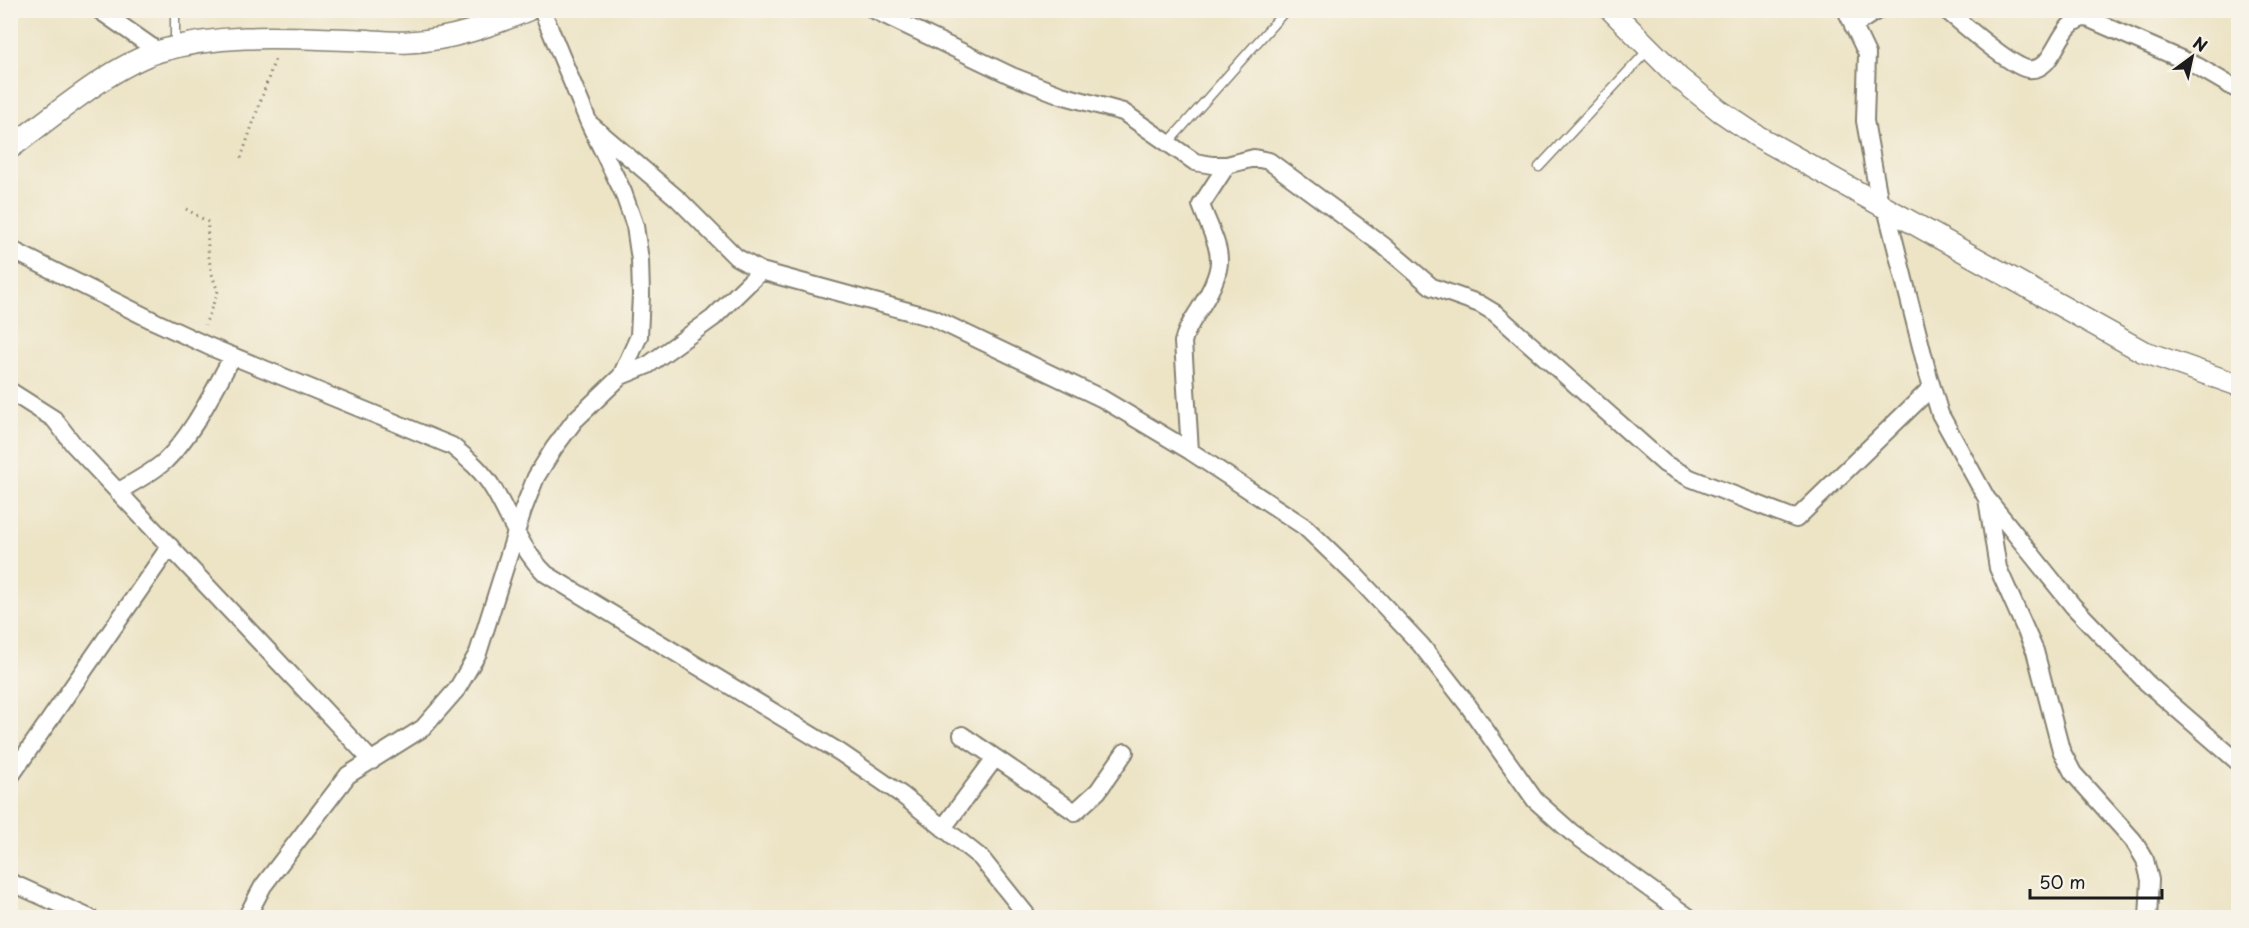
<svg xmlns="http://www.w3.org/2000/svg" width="2249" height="928" font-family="'Playpen Sans',sans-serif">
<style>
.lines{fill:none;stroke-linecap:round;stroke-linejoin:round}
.service-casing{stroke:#848071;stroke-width:11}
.minor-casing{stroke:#848071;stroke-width:20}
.tertiary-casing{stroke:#848071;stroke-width:24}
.path{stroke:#848071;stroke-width:3;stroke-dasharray:1.5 4.5;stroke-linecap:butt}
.service{stroke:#fff;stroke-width:8}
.minor{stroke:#fff;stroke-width:16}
.tertiary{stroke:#fff;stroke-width:21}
</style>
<rect width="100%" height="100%" fill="#f7f3e8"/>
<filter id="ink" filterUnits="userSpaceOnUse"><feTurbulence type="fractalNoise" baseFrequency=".0167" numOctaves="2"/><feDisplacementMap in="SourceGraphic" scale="12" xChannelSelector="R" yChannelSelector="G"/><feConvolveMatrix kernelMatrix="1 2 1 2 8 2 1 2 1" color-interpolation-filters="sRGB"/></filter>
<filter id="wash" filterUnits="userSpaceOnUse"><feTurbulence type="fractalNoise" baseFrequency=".008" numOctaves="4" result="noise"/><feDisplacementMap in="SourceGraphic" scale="24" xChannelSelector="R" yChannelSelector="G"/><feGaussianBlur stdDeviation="1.35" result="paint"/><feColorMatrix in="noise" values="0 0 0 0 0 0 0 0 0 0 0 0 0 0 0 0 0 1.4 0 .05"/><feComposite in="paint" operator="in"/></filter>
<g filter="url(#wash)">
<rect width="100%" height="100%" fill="#ede4c6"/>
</g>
<g filter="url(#ink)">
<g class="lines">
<defs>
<path id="service" d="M175,10V47
M1168,143L1286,10
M1539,167L1649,49"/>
<path id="minor" d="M99,10L159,52
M874,10L1012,76L1061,95L1123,112L1195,162L1212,165H1227L1254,158L1269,161L1384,246L1432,287L1480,304L1495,313L1665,464L1690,478L1796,519L1932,387
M1846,10L1867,54L1865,121L1880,204
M1946,10C1963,24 2010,66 2028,69C2057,73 2057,18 2087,18L2197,66L2238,90
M1853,26L1878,10
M589,123L678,199L736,257L761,271L933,318L1101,398L1190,451L1305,527L1357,577L1421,645L1467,704L1535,800L1571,832L1690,918
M1886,208L1928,374L1940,414L1987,499L1998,568L2035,651L2061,750L2073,773L2133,840L2145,860L2150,880L2148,918
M10,249L156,322L208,346L452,446C468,459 483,471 494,490C512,520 520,549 546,574L841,753L902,795L981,858L1029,918
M621,376L648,365L713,318L761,271
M10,391L54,419L74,445L372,761
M1190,451L1183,342C1186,328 1195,317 1202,305C1230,259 1219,252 1201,205L1227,165
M118,492C133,482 152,473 165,461C194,433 213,391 233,356
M1988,500L2073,606L2147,683L2238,762
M962,735L1075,812L1098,791L1125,752
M10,777L170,546
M943,828L995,758
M10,882L90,918
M246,918L263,886L348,775L423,728L457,689L478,653L523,510L536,477L554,448L575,420L621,376L639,336L641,295L640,260L635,226L623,192L589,123L542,10"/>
<path id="tertiary" d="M1611,10L1679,78L1720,111L1757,136L2142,351L2238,385
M10,148C52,117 111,66 160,51C225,32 292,38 359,40C376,41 393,43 409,42C451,40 490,26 528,10"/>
</defs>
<use href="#service" class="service-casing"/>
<use href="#minor" class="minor-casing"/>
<use href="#tertiary" class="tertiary-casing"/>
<path class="path" d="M241,158L276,56
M186,209L208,222C207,247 208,268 218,291L205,325"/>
<use href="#service" class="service"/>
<use href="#minor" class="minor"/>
<use href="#tertiary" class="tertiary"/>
</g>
</g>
<rect width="2249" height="928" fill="none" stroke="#f7f3e8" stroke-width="36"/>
<g transform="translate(2192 57) rotate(33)" stroke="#f7f3e8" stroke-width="4.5" paint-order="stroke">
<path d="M0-4.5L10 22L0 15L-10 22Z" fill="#1c1c1c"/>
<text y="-9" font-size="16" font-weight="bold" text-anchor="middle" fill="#1c1c1c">N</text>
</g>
<path d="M2030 889v9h132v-9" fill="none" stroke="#1c1c1c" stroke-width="3"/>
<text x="2039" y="889" font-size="18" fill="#1c1c1c" stroke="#f7f3e8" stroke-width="4.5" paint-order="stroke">50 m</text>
</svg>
